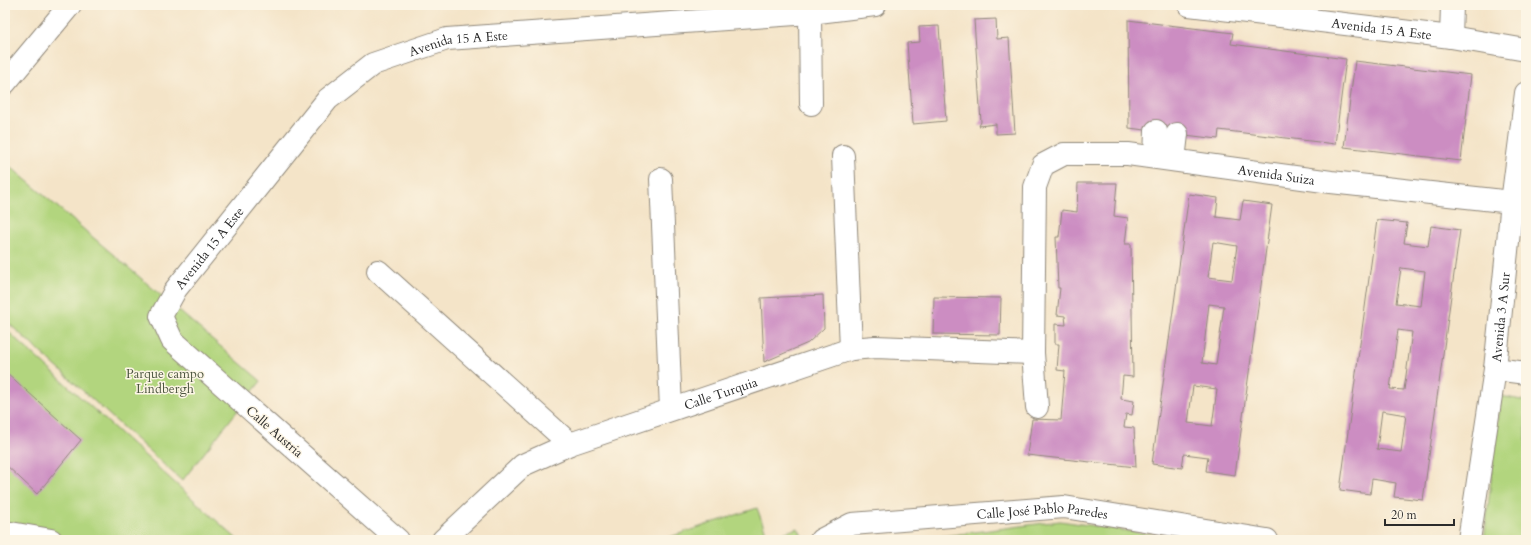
<svg xmlns="http://www.w3.org/2000/svg" width="1531" height="545" font-family="Cardo,serif">
<style>
.green{fill:#b2d57e;stroke:#6e8054}
.building{fill:#cc8dc2;fill-rule:evenodd}
.lines{fill:none;stroke-linecap:round;stroke-linejoin:round}
.minor-casing{stroke:#90887a;stroke-width:24}
.minor{stroke:#fff;stroke-width:22}
.labels{text-anchor:middle;stroke-width:3;stroke-linejoin:round;paint-order:stroke}
.street-label{font-size:13px;fill:#2b2b2b;stroke:#fcf5e5}
.park-label{font-size:13px;fill:#4d5640;stroke:#fcf5e5}
</style>
<rect width="100%" height="100%" fill="#fcf5e5"/>
<filter id="ink" filterUnits="userSpaceOnUse"><feTurbulence type="fractalNoise" baseFrequency=".025" numOctaves="2"/><feDisplacementMap in="SourceGraphic" scale="8" xChannelSelector="R" yChannelSelector="G"/><feConvolveMatrix kernelMatrix="1 2 1 2 8 2 1 2 1" color-interpolation-filters="sRGB"/></filter>
<filter id="wash" filterUnits="userSpaceOnUse"><feTurbulence type="fractalNoise" baseFrequency=".012" numOctaves="4" result="noise"/><feDisplacementMap in="SourceGraphic" scale="16" xChannelSelector="R" yChannelSelector="G"/><feGaussianBlur stdDeviation="0.9" result="paint"/><feColorMatrix in="noise" values="0 0 0 0 0 0 0 0 0 0 0 0 0 0 0 0 0 1.4 0 .05"/><feComposite in="paint" operator="in"/></filter>
<g filter="url(#wash)">
<rect width="100%" height="100%" fill="#f4e4c8"/>
<path class="green" d="M5,162L261,381L182,481L5,320Z
M5,329L238,540H5Z
M1501,396L1526,401V540H1484Z
M757,508L768,538L798,528L804,540H661Z
M1060,521L1191,540H913Z"/>
<g id="blocks">
<path class="building" d="M996,19L997,39L1009,38L1015,133L996,134V124L979,126L981,122L974,20Z
M1128,20L1233,33L1231,44L1346,59L1335,144L1219,130L1218,139L1129,128Z
M939,26L946,121L913,124L907,43L920,42L919,27Z
M1355,61L1471,75L1461,161L1344,147Z
M1078,183H1117L1114,216L1128,218L1125,244H1131L1133,377L1123,376L1121,399L1134,401L1132,415L1126,414L1124,427L1134,428L1136,467L1027,455L1032,419L1061,420L1065,371L1057,370L1059,344H1055V324L1066,325L1065,316L1057,315L1060,288H1058L1056,237H1059L1062,210L1077,212Z
M1189,194L1218,198L1216,217L1240,220L1243,201L1272,205L1235,475L1206,471L1208,457L1184,454L1182,468L1152,464ZM1213,242L1237,246L1232,280L1208,277ZM1209,304L1224,306L1216,365L1202,363ZM1193,386L1217,389L1212,426L1188,423Z
M1377,220L1407,223L1404,243L1428,246L1431,226L1460,230L1423,500L1394,497L1396,483L1372,479L1370,494L1340,490ZM1401,268L1425,271L1421,306L1396,303ZM1398,330L1412,332L1404,390L1390,389ZM1382,411L1406,415L1401,452L1377,449Z
M823,295L824,328L808,343L764,362L761,298Z
M934,297L1001,298L1000,335L933,334Z
M5,371L81,440L37,494L5,464Z"/>
</g>
</g>
<g filter="url(#ink)">
<use href="#blocks" fill-opacity="0" stroke="#90887a" stroke-width="1"/>
<g class="lines">
<defs>
<g id="minor">
<path id="s1" d="M1189,5L1451,37L1526,50"/>
<path d="M810,13L811,104"/>
<path d="M1451,37L1452,5"/>
<path d="M5,83L70,5"/>
<path d="M843,156L851,349"/>
<path d="M1155,157L1156,131"/>
<path d="M1174,160L1177,134"/>
<path d="M661,179L671,409"/>
<path d="M378,271L570,444"/>
<path d="M1495,369L1526,373"/>
<path id="s2" d="M1037,407L1033,353L1035,187L1043,165L1064,154H1128L1331,182L1512,202"/>
<path d="M5,532L51,540"/>
<path id="s3" d="M398,540L172,340L161,316L176,289L328,99L373,64L447,39L810,13L875,5"/>
<path id="s4" d="M443,540L523,465L570,444L851,349L875,347L1033,353"/>
<path id="s5" d="M821,540L852,524L1064,507L1267,540"/>
<path id="s6" d="M1469,540L1495,369L1512,202L1526,93"/>
</g>
</defs>
<use href="#minor" class="minor-casing"/>
<use href="#minor" class="minor"/>
</g>
</g>
<g class="labels">
<g class="street-label">
<text dy="5" stroke="none"><textPath href="#s1" startOffset="194">Avenida 15 A Este</textPath></text>
<text dy="5" stroke="none"><textPath href="#s3" startOffset="748">Avenida 15 A Este</textPath></text>
<text dy="5" stroke="none"><textPath href="#s2" startOffset="481">Avenida Suiza</textPath></text>
<text dy="5" stroke="none"><textPath href="#s3" startOffset="412">Avenida 15 A Este</textPath></text>
<text dy="5" stroke="none"><textPath href="#s6" startOffset="225">Avenida 3 A Sur</textPath></text>
<text dy="5" stroke="none"><textPath href="#s4" startOffset="320">Calle Turquia</textPath></text>
<text transform="translate(275 431) rotate(41)" y="5">Calle Austria</text>
<text dy="5" stroke="none"><textPath href="#s5" startOffset="226">Calle José Pablo Paredes</textPath></text>
</g>
<g class="park-label">
<text x="165" y="378">Parque campo<tspan x="165" dy="15">Lindbergh</tspan></text>
</g>
</g>
<rect width="1531" height="545" fill="none" stroke="#fcf5e5" stroke-width="20"/>
<path d="M1385 519v6h69v-6" fill="none" stroke="#2b2b2b" stroke-width="2"/>
<text x="1391" y="519" font-size="12" fill="#2b2b2b" stroke="#fcf5e5" stroke-width="3" paint-order="stroke">20 m</text>
</svg>
